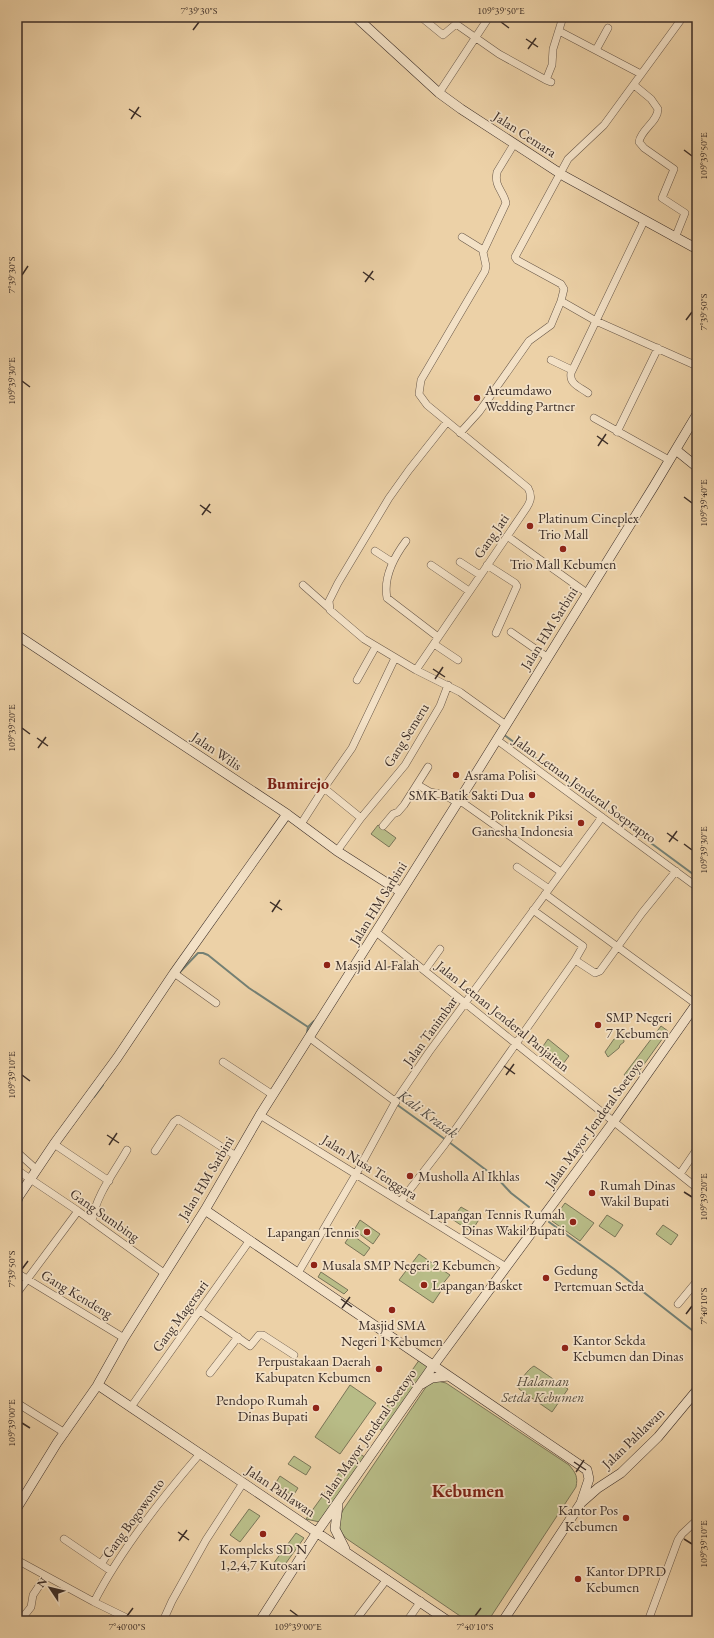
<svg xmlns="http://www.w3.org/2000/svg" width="714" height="1638" font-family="'EB Garamond',serif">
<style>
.green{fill:#b8bc87;stroke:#7a7558}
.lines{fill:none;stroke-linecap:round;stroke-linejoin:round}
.stream{stroke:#748075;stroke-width:2}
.river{stroke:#99b7a8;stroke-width:11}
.street-casing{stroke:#685748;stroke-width:8}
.secondary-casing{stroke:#3c2e28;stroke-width:10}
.street{stroke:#f3e1c6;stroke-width:7}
.secondary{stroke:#f3e1c6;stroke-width:9}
.ticks{fill:none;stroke:#3c2e28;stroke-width:1.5}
.poi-dot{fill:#8f2418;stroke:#f3e1c6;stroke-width:1.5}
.labels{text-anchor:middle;stroke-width:3.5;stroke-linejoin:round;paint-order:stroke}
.street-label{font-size:14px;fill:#3c2e28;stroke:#f3e1c6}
.poi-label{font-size:14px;fill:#3c2e28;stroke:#f3e1c6;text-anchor:start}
.park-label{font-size:14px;font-style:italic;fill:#554a3b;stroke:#f3e1c6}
.water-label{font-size:15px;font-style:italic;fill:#4f4942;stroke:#f3e1c6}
.quarter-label{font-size:16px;font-weight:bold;fill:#7a1f14;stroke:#f3e1c6}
.district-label{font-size:18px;font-weight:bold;fill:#7a1f14;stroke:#f3e1c6}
.neatline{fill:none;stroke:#3c2e28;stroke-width:1.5}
.ticks-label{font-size:10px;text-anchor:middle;fill:#3c2e28}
</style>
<rect width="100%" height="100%" fill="#ecd1a7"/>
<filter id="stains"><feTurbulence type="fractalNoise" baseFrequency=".005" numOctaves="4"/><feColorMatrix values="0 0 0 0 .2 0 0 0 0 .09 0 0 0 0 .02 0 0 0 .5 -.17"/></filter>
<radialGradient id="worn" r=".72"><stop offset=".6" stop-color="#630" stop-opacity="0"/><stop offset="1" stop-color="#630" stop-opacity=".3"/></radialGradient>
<path class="green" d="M378,825L396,838L389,847L371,834Z
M661,1026L668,1031L632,1081L624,1075Z
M618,1034H623L624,1042L620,1045L619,1048L608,1057L605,1052L614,1039L618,1038Z
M548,1039L569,1056L560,1068L539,1052Z
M565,1203L594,1223L580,1241L552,1221Z
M461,1207L480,1218L471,1232L452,1219Z
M607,1215L623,1225L615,1237L599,1226Z
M360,1220L380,1234L373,1244L354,1230Z
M663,1225L678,1235L671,1245L656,1234Z
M351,1234L370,1248L364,1256L345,1243Z
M419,1254L450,1275L441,1286L443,1288L433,1303L399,1280Z
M321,1272L348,1290L344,1294L318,1277Z
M422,1356L432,1362L386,1433L374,1425Z
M534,1366L568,1389L552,1412L519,1389C518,1382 528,1369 534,1366Z
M433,1380L446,1383L569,1465C576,1473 578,1477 576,1487L490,1618C483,1623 471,1622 463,1618L347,1539C337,1529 338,1522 343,1510L428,1384Z
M350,1385L376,1403L340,1454L315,1437Z
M355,1451L368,1459L324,1523L306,1519Z
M294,1456L311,1467L306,1475L288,1464Z
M280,1476L298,1488L293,1496L275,1484Z
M249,1509L260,1516L240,1542L230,1535Z
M296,1533L304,1538L281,1570L273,1564Z"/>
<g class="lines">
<path class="stream" d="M503,734L697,877
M180,972L198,953H203L208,955L249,988L308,1027L307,1033
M308,1027L314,1021
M94,1097L103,1085
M396,1104L446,1140
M449,1142L498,1179L511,1193L529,1207
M17,1208L22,1200
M549,1222L614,1269L697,1334"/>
<path class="river" d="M695,1621L697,1616"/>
<defs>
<path id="street" d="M421,17L443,35L456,24L499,54L546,80
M559,31L641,74
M596,50L608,28
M551,82L546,80L552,65L553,49L563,17
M634,85L651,99L658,109C658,122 641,129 639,142L644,148L674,169L662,198L685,213L675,238
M439,93L489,17
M462,237L483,250
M561,301L564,289L561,284L517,260L515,257L568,159L604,125L683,17
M551,360L572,370
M588,393C580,387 569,384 571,373L644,221
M594,418L669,460
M447,422L409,470L389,498L338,583L329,601L330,610L364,639L416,670L460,692L506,725
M617,432L658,348
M460,433L479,412L529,341L551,325L561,301L596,321L697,366
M507,536L587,593
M406,541C394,557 383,577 387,598L438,637
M375,551L392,562
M460,562L480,575
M431,565L469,591
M487,565L515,583L517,586L496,633
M303,585L329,608
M511,632L547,657
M434,644L458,660
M416,670L525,510C530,503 533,497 528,488L427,405L419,394L421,380L485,271L486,266L483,252L506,203C503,190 494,187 497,172L514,144
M357,680L376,646
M497,740L697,887
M418,785L430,792L445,795L458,803
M324,788L352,748L395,658
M459,800L561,872
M301,824L324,788L361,818
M383,826L393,814L398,812L404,805L428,767
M337,851L361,818L405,765L440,706L448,685
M517,867L549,889
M545,894L696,1004
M533,910L583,946L575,960
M376,932L697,1188
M425,970L440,949
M174,973L216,1003
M310,1038L396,1102
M223,1062L273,1095
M260,1115L506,1267
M54,1144L109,1181
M155,1151L174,1122L178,1119L236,1156
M17,1152L37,1170
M17,1170L78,1211L164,1273
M680,1174L697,1149
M401,1201L445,1144L575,960L595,973L600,971L642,913L676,871
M92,1221C96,1195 114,1173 127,1150
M17,1273L124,1338
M298,1273L356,1174L397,1099L429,1052L602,817
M17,1293L78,1211
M678,1304L697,1281
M200,1311L250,1346L259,1335H263L294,1355
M210,1373L238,1337
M17,1403L65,1433
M131,1407L250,1240
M64,1539L111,1571
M17,1560L94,1602L133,1621
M101,1564L109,1552
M94,1602C120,1551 161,1499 198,1456L201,1455
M20,1621L31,1607L33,1595L45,1577
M163,1621L172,1601L206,1540L243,1483
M355,1621L387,1579
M407,1621L421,1601
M648,1621L678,1540L682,1534L697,1520"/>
<path id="secondary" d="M356,17L439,93L461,109L564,176L697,249
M676,450L697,467
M17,635L287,814L337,851L401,892
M17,1199L54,1144L117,1058L174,973L287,814
M205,1210L587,1470L589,1479L581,1503
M422,1384L432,1378L448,1376
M98,1385L448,1621
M338,1505L335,1529L345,1549
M17,1508L57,1443L97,1386L124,1338L205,1210L260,1115L475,775L654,486L697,414
M260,1621L317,1532L433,1366L614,1121L697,1003
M503,1621L581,1503L598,1488L621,1473L658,1437L697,1390"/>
</defs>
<use href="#street" class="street-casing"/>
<use href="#secondary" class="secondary-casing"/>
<use href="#street" class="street"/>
<use href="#secondary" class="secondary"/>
</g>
<path class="ticks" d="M501,22L509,28M193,30L199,22M526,39L538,47M528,49L536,38M129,109L141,117M131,119L139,107M684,150L692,156M363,272L374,280M22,275L28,266M365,282L373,271M686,320L692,312M22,381L30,387M597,436L608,444M598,446L606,434M684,497L692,503M200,505L211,513M202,515L210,504M433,669L445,677M435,679L443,667M22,728L30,734M37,738L48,746M38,748L46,737M667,833L678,841M669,842L677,831M684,844L692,850M270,902L282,910M272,912L280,900M504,1066L515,1074M22,1075L30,1081M506,1075L514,1064M107,1135L119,1143M109,1145L117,1133M684,1192L692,1197M22,1269L28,1261M341,1299L352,1307M342,1308L350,1297M686,1314L692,1306M22,1423L30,1428M574,1462L586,1470M576,1472L584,1460M178,1532L189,1540M684,1539L692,1544M179,1541L187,1530M290,1610L298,1616M127,1616L133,1608M475,1616L481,1608"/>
<g class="poi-dot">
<circle cx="477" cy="398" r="4"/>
<circle cx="530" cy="526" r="4"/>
<circle cx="563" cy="549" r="4"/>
<circle cx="456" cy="775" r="4"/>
<circle cx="532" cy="795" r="4"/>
<circle cx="581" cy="823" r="4"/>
<circle cx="327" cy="965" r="4"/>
<circle cx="598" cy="1025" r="4"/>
<circle cx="410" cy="1176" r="4"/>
<circle cx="592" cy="1193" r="4"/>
<circle cx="573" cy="1222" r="4"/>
<circle cx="367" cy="1232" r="4"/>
<circle cx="314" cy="1265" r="4"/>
<circle cx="546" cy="1278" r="4"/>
<circle cx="424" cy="1285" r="4"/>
<circle cx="392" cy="1310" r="4"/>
<circle cx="565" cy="1348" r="4"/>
<circle cx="379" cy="1369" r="4"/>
<circle cx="316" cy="1408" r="4"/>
<circle cx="626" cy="1518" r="4"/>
<circle cx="263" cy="1534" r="4"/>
<circle cx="578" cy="1579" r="4"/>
</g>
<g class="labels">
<g class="street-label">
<text transform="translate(525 134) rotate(33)" y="5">Jalan Cemara</text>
<text transform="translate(491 536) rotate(-55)" y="5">Gang Jati</text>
<text transform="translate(549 628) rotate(-58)" y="5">Jalan HM Sarbini</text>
<text transform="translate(406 735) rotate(-58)" y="5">Gang Semeru</text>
<text transform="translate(217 751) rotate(34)" y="5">Jalan Wilis</text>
<text transform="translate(585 789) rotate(36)" y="5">Jalan Letnan Jenderal Soeprapto</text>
<text transform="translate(378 903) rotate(-58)" y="5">Jalan HM Sarbini</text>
<text transform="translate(503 1016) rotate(39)" y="5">Jalan Letnan Jenderal Panjaitan</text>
<text transform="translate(430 1031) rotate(-54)" y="5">Jalan Tanimbar</text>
<text transform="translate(594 1123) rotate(-54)" y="5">Jalan Mayor Jenderal Soetoyo</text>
<text transform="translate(370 1167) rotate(32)" y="5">Jalan Nusa Tenggara</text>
<text transform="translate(206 1178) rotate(-59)" y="5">Jalan HM Sarbini</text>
<text transform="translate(105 1215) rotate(35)" y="5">Gang Sumbing</text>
<text transform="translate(77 1294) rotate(31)" y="5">Gang Kendeng</text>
<text transform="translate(180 1316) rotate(-54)" y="5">Gang Magersari</text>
<text transform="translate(368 1434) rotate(-55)" y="5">Jalan Mayor Jenderal Soetoyo</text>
<text transform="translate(633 1438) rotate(-44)" y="5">Jalan Pahlawan</text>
<text transform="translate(281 1491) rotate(34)" y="5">Jalan Pahlawan</text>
<text transform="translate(133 1518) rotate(-54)" y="5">Gang Bogowonto</text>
</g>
<g class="poi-label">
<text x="485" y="395">Areumdawo<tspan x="485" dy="16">Wedding Partner</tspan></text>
<text x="538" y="523">Platinum Cineplex<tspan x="538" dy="16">Trio Mall</tspan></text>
<text x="563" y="569" text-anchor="middle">Trio Mall Kebumen</text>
<text x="464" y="780">Asrama Polisi</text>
<text x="524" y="800" text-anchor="end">SMK Batik Sakti Dua</text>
<text x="573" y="820" text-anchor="end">Politeknik Piksi<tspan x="573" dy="16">Ganesha Indonesia</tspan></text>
<text x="335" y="970">Masjid Al-Falah</text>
<text x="606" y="1022">SMP Negeri<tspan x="606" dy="16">7 Kebumen</tspan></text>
<text x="418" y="1181">Musholla Al Ikhlas</text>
<text x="600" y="1190">Rumah Dinas<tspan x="600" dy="16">Wakil Bupati</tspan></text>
<text x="565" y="1219" text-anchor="end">Lapangan Tennis Rumah<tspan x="565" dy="16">Dinas Wakil Bupati</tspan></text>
<text x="359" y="1237" text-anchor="end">Lapangan Tennis</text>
<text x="322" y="1270">Musala SMP Negeri 2 Kebumen</text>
<text x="554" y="1275">Gedung<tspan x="554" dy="16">Pertemuan Setda</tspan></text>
<text x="432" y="1290">Lapangan Basket</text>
<text x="392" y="1330" text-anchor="middle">Masjid SMA<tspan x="392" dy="16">Negeri 1 Kebumen</tspan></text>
<text x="573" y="1345">Kantor Sekda<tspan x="573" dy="16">Kebumen dan Dinas</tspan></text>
<text x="371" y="1366" text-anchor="end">Perpustakaan Daerah<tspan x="371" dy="16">Kabupaten Kebumen</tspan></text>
<text x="308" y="1405" text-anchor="end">Pendopo Rumah<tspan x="308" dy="16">Dinas Bupati</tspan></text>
<text x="618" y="1515" text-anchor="end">Kantor Pos<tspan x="618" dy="16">Kebumen</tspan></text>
<text x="263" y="1554" text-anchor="middle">Kompleks SD N<tspan x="263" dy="16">1,2,4,7 Kutosari</tspan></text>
<text x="586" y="1576">Kantor DPRD<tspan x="586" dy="16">Kebumen</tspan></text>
</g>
<g class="park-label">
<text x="543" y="1386">Halaman<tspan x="543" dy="16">Setda Kebumen</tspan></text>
</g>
<g class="water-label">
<text transform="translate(428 1114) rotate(36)" y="5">Kali Krasak</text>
</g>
<g class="quarter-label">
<text x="298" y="789">Bumirejo</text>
</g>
<g class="district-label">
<text x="468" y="1497">Kebumen</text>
</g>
</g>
<rect width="714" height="1638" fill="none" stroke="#ecd1a7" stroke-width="44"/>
<g transform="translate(50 1588) rotate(305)" stroke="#f3e1c6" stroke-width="3" paint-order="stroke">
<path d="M0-3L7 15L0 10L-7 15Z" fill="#3c2e28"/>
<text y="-6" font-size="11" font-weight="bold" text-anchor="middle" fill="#3c2e28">N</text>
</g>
<rect x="22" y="22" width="670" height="1594" class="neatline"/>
<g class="ticks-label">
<text x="199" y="14">7°39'30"S</text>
<text x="501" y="14">109°39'50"E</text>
<text transform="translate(703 156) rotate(-90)" y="4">109°39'50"E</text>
<text transform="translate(11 275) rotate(-90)" y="4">7°39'30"S</text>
<text transform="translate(703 312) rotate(-90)" y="4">7°39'50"S</text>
<text transform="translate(11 381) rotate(-90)" y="4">109°39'30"E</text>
<text transform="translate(703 503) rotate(-90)" y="4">109°39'40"E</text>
<text transform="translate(11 728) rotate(-90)" y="4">109°39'20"E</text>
<text transform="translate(703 850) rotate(-90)" y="4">109°39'30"E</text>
<text transform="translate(11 1075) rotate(-90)" y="4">109°39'10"E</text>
<text transform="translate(703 1197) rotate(-90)" y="4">109°39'20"E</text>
<text transform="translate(11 1269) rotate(-90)" y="4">7°39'50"S</text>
<text transform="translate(703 1306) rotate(-90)" y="4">7°40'10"S</text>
<text transform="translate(11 1423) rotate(-90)" y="4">109°39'00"E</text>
<text transform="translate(703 1544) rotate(-90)" y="4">109°39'10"E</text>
<text x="127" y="1630">7°40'00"S</text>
<text x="298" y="1630">109°39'00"E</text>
<text x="475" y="1630">7°40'10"S</text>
</g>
<rect width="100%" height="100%" filter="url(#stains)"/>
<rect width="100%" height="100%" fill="url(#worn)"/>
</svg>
